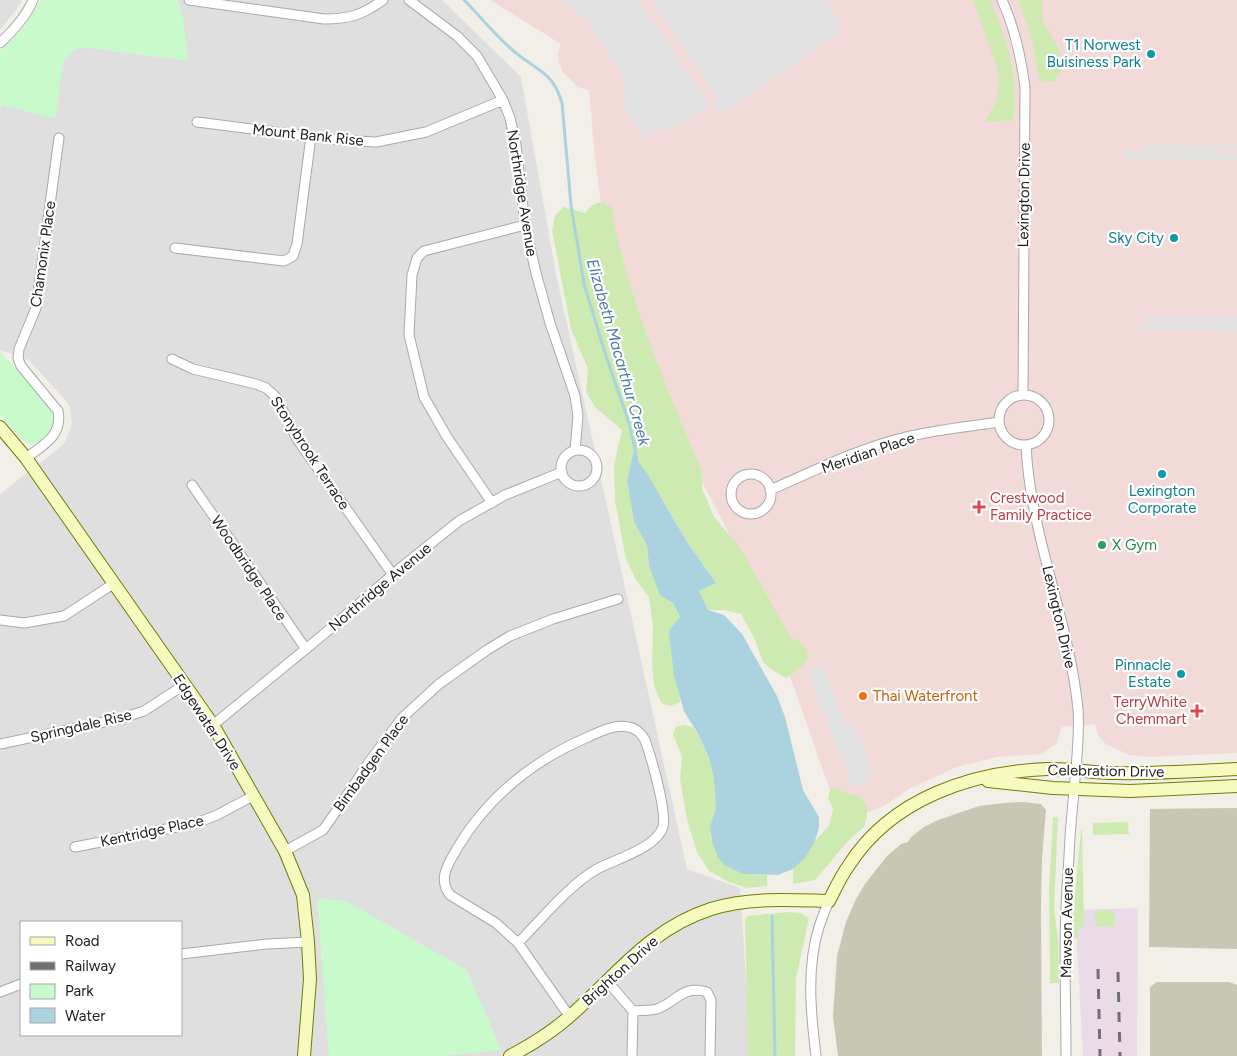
<svg xmlns="http://www.w3.org/2000/svg" width="1237" height="1056" font-family="Figtree,sans-serif">
<style>
.residential{fill:#e0dfdf;fill-rule:evenodd}
.commercial{fill:#f2dad9}
.industrial{fill:#ebdbe8}
.construction{fill:#c7c7b4}
.grass{fill:#cdebb0}
.park{fill:#c8facc}
.parking{fill:#e2e2e2}
.water{fill:#aad3df}
.lines{fill:none;stroke-linecap:round;stroke-linejoin:round}
.stream{stroke:#aad3df;stroke-width:3}
.street-casing{stroke:#a9a9a9;stroke-width:11}
.secondary-casing{stroke:#707d05;stroke-width:14}
.street{stroke:#fff;stroke-width:9}
.secondary{stroke:#f7fabf;stroke-width:12}
.rail{stroke:#707070;stroke-width:3;stroke-dasharray:10 10;stroke-linecap:butt}
.culture-dot{fill:#0f9aa8;stroke:#fff;stroke-width:2}
.health-dot{fill:#e0444e;stroke:#fff;stroke-width:2}
.leisure-dot{fill:#2e9e5b;stroke:#fff;stroke-width:2}
.food-dot{fill:#e8710a;stroke:#fff;stroke-width:2}
.labels{text-anchor:middle;stroke-width:4.5;stroke-linejoin:round;paint-order:stroke}
.culture-label{font-size:15px;fill:#0d838f;stroke:#fff;text-anchor:end}
.street-label{font-size:15px;fill:#222;stroke:#fff}
.health-label{font-size:15px;fill:#be3a42;stroke:#fff;text-anchor:start}
.leisure-label{font-size:15px;fill:#27864d;stroke:#fff;text-anchor:start}
.food-label{font-size:15px;fill:#c56008;stroke:#fff;text-anchor:start}
.water-label{font-size:16px;font-style:italic;fill:#4a7aab;stroke:#fff}
</style>
<rect width="100%" height="100%" fill="#f2efe9"/>
<path class="residential" d="M0,0H22L16,10L0,30Z
M178,0H442L521,77L556,274L687,869L740,888L751,1056H0V494L59,448L65,442L72,424L70,407L67,402L29,360L0,350V109L2,105L62,70L63,62L67,56L74,50L81,47L91,48L180,6ZM21,922H181V1035H21Z"/>
<path class="commercial" d="M490,0H1237V753L1148,757L1129,755L1106,744L1098,736L1095,724L1062,727L1056,744L1041,754L997,757L957,767L911,788L884,806L844,821L830,790L783,657L725,526L674,428L601,202L595,158L589,90L578,87L563,72L559,63L558,53L561,44Z"/>
<path class="industrial" d="M1138,908L1137,1056H1083L1075,910Z"/>
<path class="construction" d="M1023,802L1041,804L1046,810L1042,859L1041,908L1042,1056H838L833,1016L837,956L846,922L856,899L865,884L887,856L901,844L908,842L911,837L924,827L938,820L979,806L1004,803Z
M1237,808V949L1149,947L1150,809Z
M1157,982H1229L1237,985V1056H1150V987Z"/>
<path class="grass" d="M973,0H990C1007,37 1020,80 1013,120L985,122C997,105 1001,89 997,68Z
M1018,0H1042V16L1045,26L1059,49L1061,73L1057,74L1056,81L1040,82L1031,36Z
M601,202L612,207C615,217 614,228 617,237C637,318 669,395 702,471V488L714,517L741,549L791,638C820,649 807,666 786,678L772,670L763,662L755,640L741,614L724,610H708L699,591L716,583L687,542L664,502L640,464L635,446L627,481L634,522L647,545L649,566L673,603L680,618L674,676L681,702L670,706L661,703L654,685L652,665L653,627L649,597L636,580L626,559L615,501L614,465L622,430L595,407L586,392L588,369L571,329L552,230L555,216L563,207L585,213L592,205Z
M683,725L693,727C707,749 720,782 716,809C714,820 707,832 713,843C717,851 735,866 743,874L767,875V886L747,888L729,882L709,871L697,852L687,820L680,779L682,757L673,734L676,727Z
M831,787L862,798L867,806V817L864,827L850,839L815,880L793,884V869L805,858L815,841L829,826L833,809L828,798Z
M1053,817H1058L1054,909L1058,938L1059,983H1050L1049,888Z
M1128,822L1129,834L1093,835V823Z
M1081,830H1082L1084,927H1078L1077,910L1078,938H1071Z
M1095,910H1114L1115,926L1096,927Z
M788,912L800,913L809,918L796,979L795,1056H748L745,920L748,916Z"/>
<path class="park" d="M41,0H178L183,18L188,61L81,47L74,50L63,62L55,119L2,105L0,109V52L23,29Z
M0,351L53,411L56,417C52,432 46,442 30,445L21,439L0,415Z
M317,899L344,900L467,970L501,1050L443,1056H329Z"/>
<path class="parking" d="M561,0H639L710,104L670,132L664,125L644,139L626,112L622,75L585,18Z
M651,0H825L841,23L836,36L720,115L713,106L716,102L715,95Z
M1140,145H1237V150H1140Z
M1124,151L1237,153V160L1124,159Z
M1145,317H1237V325L1145,324Z
M1139,326H1237V331H1139Z
M823,665L846,726L855,723L874,776L869,778L870,781L852,787L807,671Z"/>
<path class="water" d="M635,445L639,462L648,475L687,542L716,583L699,591L708,610L724,615L742,634L777,696L785,717L803,790L819,817V827L815,841L805,858L793,869L778,875L743,874L724,865L718,857L712,842L710,826L716,808L714,778L709,758L698,734L684,711L674,676L669,631L680,617L673,603L660,595L649,566L647,545L634,522L627,481Z"/>
<g class="lines">
<path class="stream" d="M464,0C481,17 497,38 516,53C538,71 553,72 562,103L571,205L584,284L606,356L629,423L635,449
M772,916L775,1056"/>
<defs>
<path id="street" d="M189,0L324,19C350,19 362,15 383,0
M409,0L457,36L477,56L503,100L510,118L516,145L525,225L536,273L550,323L575,396L578,416L575,450
M1002,0C1015,28 1021,57 1025,87L1023,395
M0,43C13,31 26,17 33,0
M197,122L340,140L376,142L426,132L503,100
M175,248L284,261L293,256L297,244L311,136
M172,359L193,369L256,384L266,388L276,397L297,439L393,575
M999 420a25 25 0 1 1 50 0a25 25 0 1 1-50 0Z
M1026,445C1030,535 1069,619 1078,709C1080,737 1076,764 1074,791C1071,819 1069,847 1068,874C1063,935 1066,996 1066,1056
M561 468a18 18 0 1 1 36 0a18 18 0 1 1-36 0Z
M26,458C43,445 63,436 58,411L21,366L18,358L19,349L36,308L59,138
M731 494a20 20 0 1 1 40 0a20 20 0 1 1-40 0Z
M192,485L306,649
M770,490C812,472 857,449 902,438C934,430 967,427 999,422
M492,503L447,437L424,397L409,335L412,275L417,258L424,251L525,225
M0,620L24,623L64,616L113,584
M213,725L324,634L404,565L459,521L505,495L562,472
M0,744L119,719L144,711L184,685
M75,847L197,823L217,815L253,796
M285,851L323,830L342,803L369,762L402,718L439,684L487,650L510,636L553,619L618,599
M518,943C541,920 569,885 597,869C616,859 656,848 663,827C667,811 651,757 645,740C641,733 636,728 628,727C615,724 599,732 588,737C534,760 488,797 458,847C449,863 437,878 450,895L496,923L518,943L570,1017
M181,954L267,944L308,942
M607,981L633,1011L632,1056
M0,992L21,984
M633,1011C640,1010 650,1011 657,1009C677,1002 681,985 707,992L711,1000L710,1056
M816,1056C811,1015 806,968 819,927C822,918 825,910 829,901"/>
<path id="secondary" d="M0,427L26,458L213,725L285,851L303,895L308,942L310,979L304,1056
M988,781L1053,788L1130,791L1237,786
M510,1056C531,1045 552,1032 570,1016C617,975 649,929 711,909C749,897 790,900 829,901C835,889 841,876 849,865C892,798 972,772 1047,769C1070,768 1092,773 1115,773C1156,774 1196,771 1237,769"/>
</defs>
<use href="#street" class="street-casing"/>
<use href="#secondary" class="secondary-casing"/>
<use href="#street" class="street"/>
<use href="#secondary" class="secondary"/>
<path class="rail" d="M1098,969L1100,1056
M1118,972L1120,1056"/>
</g>
<g class="culture-dot">
<circle cx="1151" cy="54" r="5"/>
<circle cx="1174" cy="238" r="5"/>
<circle cx="1162" cy="474" r="5"/>
<circle cx="1181" cy="674" r="5"/>
</g>
<g class="health-dot">
<path d="M976.5 499.5h5v5h5v5h-5v5h-5v-5h-5v-5h5z"/>
<path d="M1194.5 703.5h5v5h5v5h-5v5h-5v-5h-5v-5h5z"/>
</g>
<circle class="leisure-dot" cx="1102" cy="545" r="5"/>
<circle class="food-dot" cx="863" cy="696" r="5"/>
<g class="labels">
<g class="culture-label">
<text x="1141" y="50">T1 Norwest<tspan x="1141" dy="17">Buisiness Park</tspan></text>
<text x="1164" y="243">Sky City</text>
<text x="1162" y="496" text-anchor="middle">Lexington<tspan x="1162" dy="17">Corporate</tspan></text>
<text x="1171" y="670">Pinnacle<tspan x="1171" dy="17">Estate</tspan></text>
</g>
<g class="street-label">
<text transform="translate(308 135) rotate(6)" y="5">Mount Bank Rise</text>
<text transform="translate(522 193) rotate(81)" y="5">Northridge Avenue</text>
<text transform="translate(1024 195) rotate(-89)" y="5">Lexington Drive</text>
<text transform="translate(43 254) rotate(-82)" y="5">Chamonix Place</text>
<text transform="translate(310 453) rotate(57)" y="5">Stonybrook Terrace</text>
<text transform="translate(868 453) rotate(-19)" y="5">Meridian Place</text>
<text transform="translate(249 568) rotate(56)" y="5">Woodbridge Place</text>
<text transform="translate(380 587) rotate(-40)" y="5">Northridge Avenue</text>
<text transform="translate(1059 617) rotate(77)" y="5">Lexington Drive</text>
<text transform="translate(207 722) rotate(57)" y="5">Edgewater Drive</text>
<text transform="translate(81 726) rotate(-13)" y="5">Springdale Rise</text>
<text transform="translate(371 763) rotate(-54)" y="5">Bimbadgen Place</text>
<text transform="translate(1106 771) rotate(1)" y="5">Celebration Drive</text>
<text transform="translate(152 831) rotate(-12)" y="5">Kentridge Place</text>
<text transform="translate(1067 923) rotate(-89)" y="5">Mawson Avenue</text>
<text transform="translate(620 971) rotate(-42)" y="5">Brighton Drive</text>
</g>
<g class="health-label">
<text x="990" y="503">Crestwood<tspan x="990" dy="17">Family Practice</tspan></text>
<text x="1187" y="707" text-anchor="end">TerryWhite<tspan x="1187" dy="17">Chemmart</tspan></text>
</g>
<g class="leisure-label">
<text x="1112" y="550">X Gym</text>
</g>
<g class="food-label">
<text x="873" y="701">Thai Waterfront</text>
</g>
<g class="water-label">
<text transform="translate(619 352) rotate(74)" y="6">Elizabeth Macarthur Creek</text>
</g>
</g>
<rect x="20" y="921" width="162" height="115" fill="#ffffff" stroke="#a7a7a7"/>
<rect x="30" y="937" width="25" height="8" fill="#f7fabf" stroke="#a7a7a7"/>
<text x="65" y="946" font-size="15" fill="#222222">Road</text>
<rect x="30" y="962" width="25" height="8" fill="#707070" stroke="#a7a7a7"/>
<text x="65" y="971" font-size="15" fill="#222222">Railway</text>
<rect x="30" y="984" width="25" height="15" fill="#c8facc" stroke="#a7a7a7"/>
<text x="65" y="996" font-size="15" fill="#222222">Park</text>
<rect x="30" y="1008" width="25" height="15" fill="#aad3df" stroke="#a7a7a7"/>
<text x="65" y="1021" font-size="15" fill="#222222">Water</text>
</svg>
